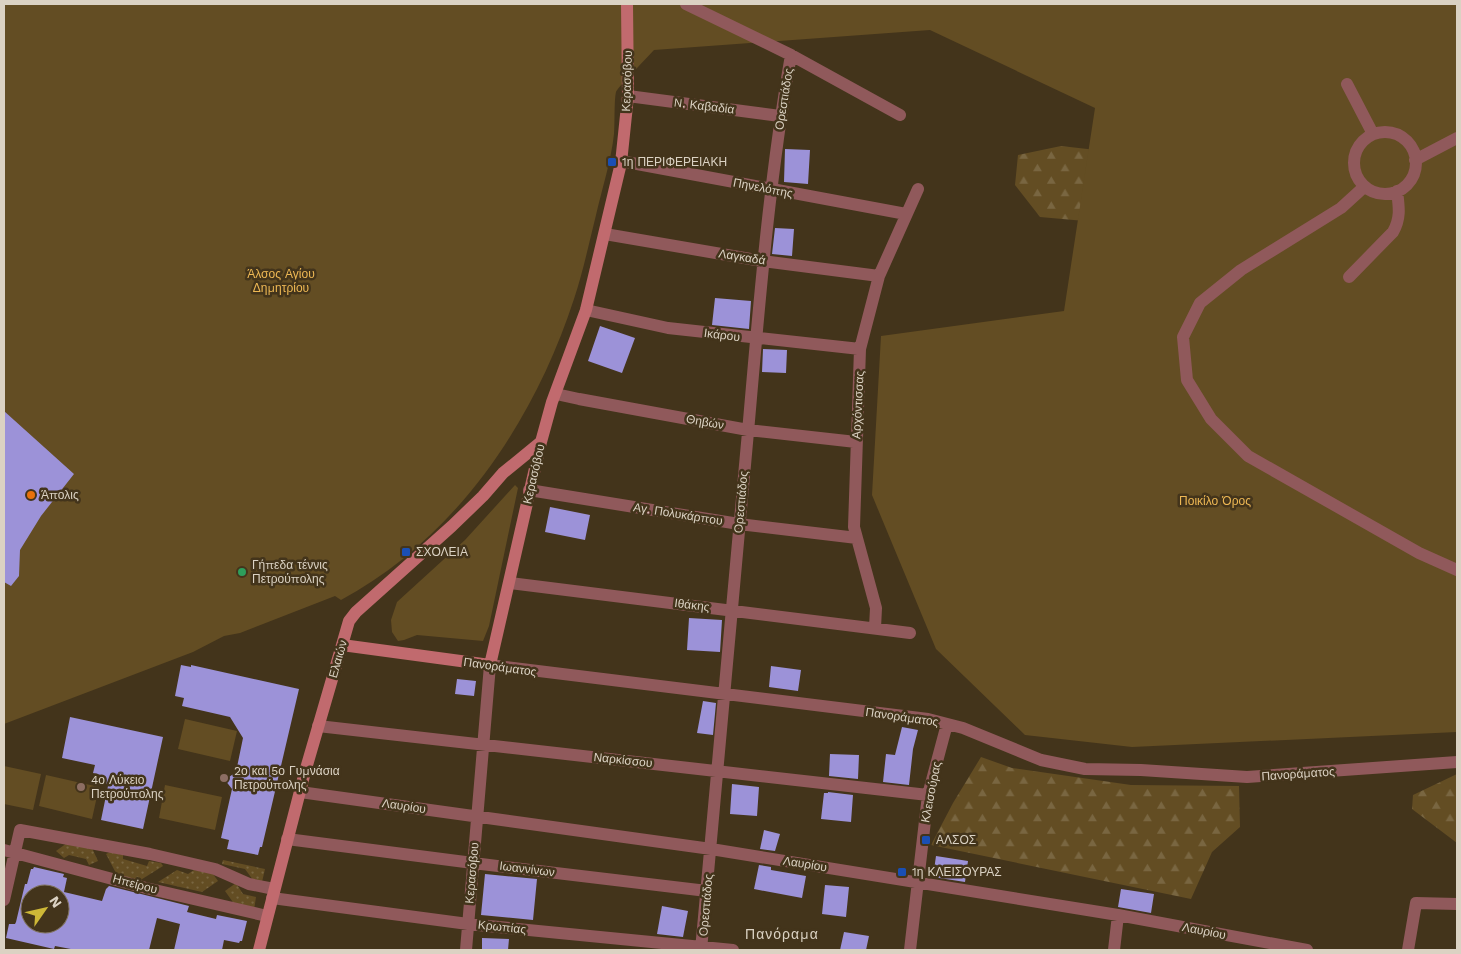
<svg xmlns="http://www.w3.org/2000/svg" width="1461" height="954" font-family="'Work Sans',sans-serif">
<style>
.grass{fill:url(#grass-dots)}
.forest{fill:url(#forest-firs)}
.green{fill:#634d23}
.building{fill:#9c92d8;fill-rule:evenodd}
.lines{fill:none;stroke-linecap:round;stroke-linejoin:round}
.street{stroke:#90595b;stroke-width:12}
.secondary{stroke:#c16a6e;stroke-width:12}
.transit-dot{fill:#1a4fb4;stroke:#43341b;stroke-width:2}
.food-dot{fill:#e8710a;stroke:#43341b;stroke-width:2}
.leisure-dot{fill:#2e9e5b;stroke:#43341b;stroke-width:2}
.education-dot{fill:#8d6e63;stroke:#43341b;stroke-width:2}
.labels{text-anchor:middle;stroke-width:5;stroke-linejoin:round;paint-order:stroke}
.street-label{font-size:12px;fill:#dbd2c3;stroke:#43341b}
.poi-label{font-size:12px;fill:#dbd2c3;stroke:#43341b;text-anchor:start}
.park-label{font-size:12px;fill:#eeb854;stroke:#43341b}
.neighbourhood-label{font-size:14px;letter-spacing:1px;fill:#dbd2c3;stroke:#43341b}
</style>
<defs>
<pattern id="grass-dots" width="8" height="8" patternUnits="userSpaceOnUse" patternTransform="scale(1.25)"><rect width="8" height="8" fill="#634d23"/><path d="M2 2h.1M6 6h.1" fill="none" stroke="#796641" stroke-width="1.8" stroke-linecap="round"/></pattern>
<pattern id="forest-firs" width="22" height="20" patternUnits="userSpaceOnUse" patternTransform="scale(1.25)"><rect width="22" height="20" fill="#634d23"/><path d="M5 1l3.5 6h-7zM16 11l3.5 6h-7z" fill="#796641"/></pattern>
</defs>
<rect width="100%" height="100%" fill="#43341b"/>
<path class="grass" d="M67,843L92,848L98,861L89,865L86,859L69,855L64,858L56,851Z
M110,852L123,855V859L147,866L149,861L161,863L163,866L139,881L117,875L106,854Z
M223,860L265,869L262,882L253,880L245,869L222,864Z
M177,870L188,874L194,870L213,874L218,881L202,892L158,882Z
M236,883L243,894L256,897L254,910L235,905L225,891Z"/>
<path class="forest" d="M1061,146L1131,154L1085,221L1040,217L1015,185L1018,155Z
M981,757L1012,768L1131,785L1239,786L1240,827L1212,852L1191,899L931,845L953,803Z
M1457,774V843L1412,809L1413,795Z"/>
<path class="green" d="M4,4H1457V732L1132,747L1025,735L936,649L872,495L881,336L1064,311L1095,108L930,30L654,50C648,57 618,87 616,92C614,100 615,124 614,134C611,161 602,189 596,215C589,243 583,272 574,299C534,422 456,538 341,600L335,596L240,633L224,636L193,652L4,724Z
M515,485L518,488L489,626L483,641L417,635L404,640L398,641L392,632L391,620L397,602L465,540Z
M185,719L237,731L230,761L178,749Z
M4,766L41,774L33,810L4,804Z
M46,775L99,787L92,819L39,806Z
M165,785L222,797L215,830L159,818Z"/>
<path class="building" d="M785,149L810,150L808,184L784,182Z
M775,228L794,229L792,256L772,254Z
M715,298L751,301L749,329L712,325Z
M600,326L635,338L622,373L588,361Z
M763,349L787,350L786,373L762,372Z
M4,411L74,474L41,516L20,550L19,576L11,586L4,582Z
M550,507L590,515L585,540L545,532Z
M689,618L722,620L720,652L687,650Z
M181,665L191,667V665L299,689L262,847H260L258,855L227,849L229,840L221,838L232,789L225,780L236,772L243,738L230,717L182,706L184,698L175,696Z
M771,666L801,670L798,691L769,687Z
M457,679L476,681L474,696L455,694Z
M703,701L716,703L713,735L697,733Z
M70,717L163,737L143,829L101,820L108,786L101,775L93,773L95,765L62,758Z
M902,727L918,730L913,749L909,785L883,782L886,754L895,755Z
M830,754L859,755L858,779L829,776Z
M732,784L759,787L757,816L730,814Z
M828,792L853,795L851,822L821,819L824,793H828Z
M764,830L780,834L775,851L760,849Z
M936,856L968,861L965,882L933,877Z
M759,865L771,867V870L806,876L802,898L754,889Z
M34,867L64,874L63,877L67,878L64,892L102,901L106,889L109,886L189,906L187,912L216,919L217,915L247,921L242,941H240L239,943L224,940L222,950H174L180,924L157,918L149,950H76L55,946L54,949L6,938L9,924H15L16,922L25,884H27L31,869H33ZM30,894H60V924H30Z
M485,874L537,879L533,920L481,915Z
M825,885L849,887L846,917L822,914Z
M1121,889L1154,894L1151,913L1118,907Z
M662,906L688,911L683,937L657,934Z
M844,932L869,936L866,950H840Z
M482,938L509,939L508,950H482Z"/>
<g class="lines">
<path class="street" d="M686,4L791,55L900,115
M1347,84L1373,134
M628,96L780,116
M1354 163a31 31 0 1 1 62 0a31 31 0 1 1-62 0Z
M1415,160L1457,138
M621,161L906,214
M1364,187L1341,208L1241,270L1200,303L1183,337L1187,380L1211,419L1248,456L1419,553L1457,570
M605,234L762,261L879,276
M1349,277L1393,232C1401,218 1399,207 1397,191
M586,310L668,328L860,349
M556,394L579,399L748,430L856,442
M529,490L739,524L857,538
M510,583L910,633
M875,628L876,608L854,527L860,349L879,276L918,189
M318,726L928,795
M300,792L711,849L1118,915L1307,950
M287,839L473,863L707,891
M4,850L146,888L267,916
M272,898L468,924L733,950
M4,900L20,830L150,854L215,869L249,884L274,889
M466,950L490,665L928,719L963,728L1041,760L1085,769L1141,770L1247,777L1457,762
M701,950C718,778 732,605 748,432C759,306 769,180 791,55
M910,950L928,795L947,724
M1114,950L1118,915
M1408,950L1416,903L1457,904"/>
<path class="secondary" d="M342,645L490,665L541,442L552,402L586,310L621,163L628,96L627,4
M259,950L305,772L349,621L356,612L452,526L483,496L503,473L541,442"/>
</g>
<g class="transit-dot">
<rect x="607" y="157" width="10" height="10" rx="2.5"/>
<rect x="401" y="547" width="10" height="10" rx="2.5"/>
<rect x="921" y="835" width="10" height="10" rx="2.5"/>
<rect x="897" y="867" width="10" height="10" rx="2.5"/>
</g>
<circle class="food-dot" cx="31" cy="495" r="5"/>
<circle class="leisure-dot" cx="242" cy="572" r="5"/>
<g class="education-dot">
<circle cx="224" cy="778" r="5"/>
<circle cx="81" cy="787" r="5"/>
</g>
<g class="labels">
<g class="street-label">
<text transform="translate(627 81) rotate(-88)" y="4">Κερασόβου</text>
<text transform="translate(784 99) rotate(-81)" y="4">Ορεστιάδος</text>
<text transform="translate(704 106) rotate(7)" y="4">N. Καβαδία</text>
<text transform="translate(763 188) rotate(11)" y="4">Πηνελόπης</text>
<text transform="translate(742 257) rotate(9)" y="4">Λαγκαδά</text>
<text transform="translate(722 335) rotate(7)" y="4">Ικάρου</text>
<text transform="translate(858 405) rotate(-87)" y="4">Αρχόντισσας</text>
<text transform="translate(705 422) rotate(10)" y="4">Θηβών</text>
<text transform="translate(534 474) rotate(-77)" y="4">Κερασόβου</text>
<text transform="translate(741 502) rotate(-85)" y="4">Ορεστιάδος</text>
<text transform="translate(678 514) rotate(9)" y="4">Αγ. Πολυκάρπου</text>
<text transform="translate(692 605) rotate(7)" y="4">Ιθάκης</text>
<text transform="translate(338 659) rotate(-74)" y="4">Ελαιών</text>
<text transform="translate(500 667) rotate(8)" y="4">Πανοράματος</text>
<text transform="translate(902 717) rotate(8)" y="4">Πανοράματος</text>
<text transform="translate(623 760) rotate(6)" y="4">Ναρκίσσου</text>
<text transform="translate(1298 774) rotate(-4)" y="4">Πανοράματος</text>
<text transform="translate(931 792) rotate(-79)" y="4">Κλεισούρας</text>
<text transform="translate(404 806) rotate(8)" y="4">Λαυρίου</text>
<text transform="translate(805 864) rotate(9)" y="4">Λαυρίου</text>
<text transform="translate(527 869) rotate(7)" y="4">Ιωαννίνων</text>
<text transform="translate(472 873) rotate(-85)" y="4">Κερασόβου</text>
<text transform="translate(135 884) rotate(15)" y="4">Ηπείρου</text>
<text transform="translate(706 905) rotate(-85)" y="4">Ορεστιάδος</text>
<text transform="translate(502 927) rotate(6)" y="4">Κρωπίας</text>
<text transform="translate(1204 931) rotate(11)" y="4">Λαυρίου</text>
</g>
<g class="poi-label">
<text x="622" y="166">1η ΠΕΡΙΦΕΡΕΙΑΚΗ</text>
<text x="41" y="499">Άπολις</text>
<text x="416" y="556">ΣΧΟΛΕΙΑ</text>
<text x="252" y="569">Γήπεδα τέννις<tspan x="252" dy="14">Πετρούπολης</tspan></text>
<text x="234" y="775">2ο και 5ο Γυμνάσια<tspan x="234" dy="14">Πετρούπολης</tspan></text>
<text x="91" y="784">4ο Λύκειο<tspan x="91" dy="14">Πετρούπολης</tspan></text>
<text x="936" y="844">ΑΛΣΟΣ</text>
<text x="912" y="876">1η ΚΛΕΙΣΟΥΡΑΣ</text>
</g>
<g class="park-label">
<text x="281" y="278">Άλσος Αγίου<tspan x="281" dy="14">Δημητρίου</tspan></text>
<text x="1215" y="505">Ποικίλο Όρος</text>
</g>
<g class="neighbourhood-label">
<text x="782" y="939">Πανόραμα</text>
</g>
</g>
<rect width="1461" height="954" fill="none" stroke="#dbd2c3" stroke-width="10"/>
<g transform="translate(45 909) rotate(56)"><circle r="24" fill="#43341b" stroke="#80735e"/>
<path d="M0-4L9 19L0 12L-9 19Z" fill="#ceb837"/>
<text y="-8" font-size="14" font-weight="bold" text-anchor="middle" fill="#dbd2c3">N</text>
</g>
</svg>
